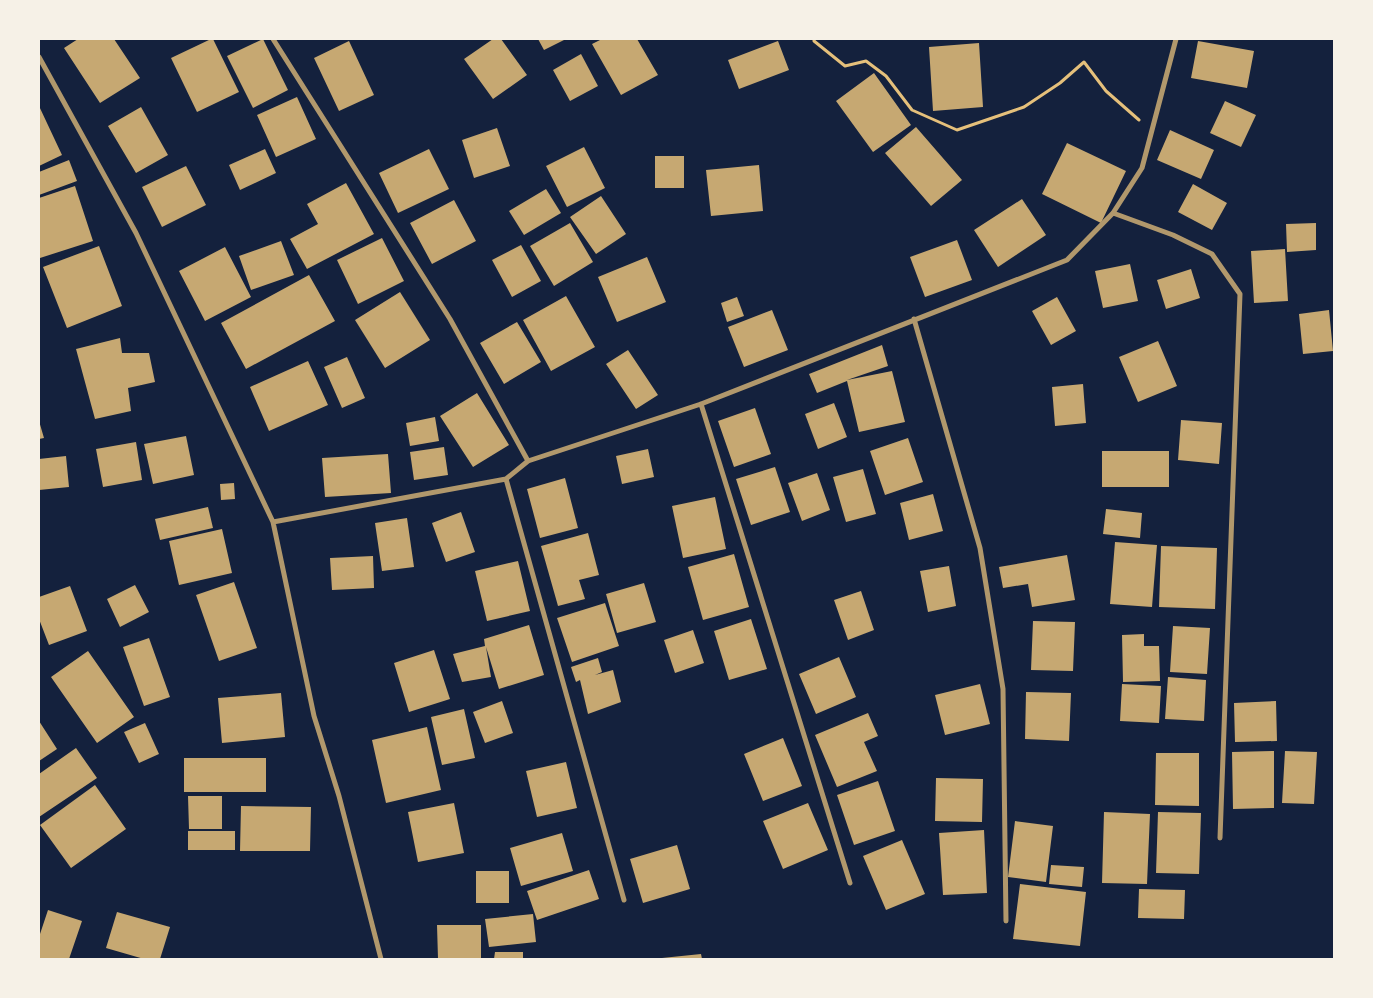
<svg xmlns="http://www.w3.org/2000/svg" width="1373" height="998" font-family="Literata,serif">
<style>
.building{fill:#c6a872}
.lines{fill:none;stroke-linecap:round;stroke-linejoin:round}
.path{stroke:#e5c07b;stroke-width:3}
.minor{stroke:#b1986c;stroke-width:5}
</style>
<rect width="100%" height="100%" fill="#14213d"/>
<path class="building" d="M78,39H114L140,78L100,103L64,48Z
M211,39H213L239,92L197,112L171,58Z
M263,39L288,90L253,108L227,56Z
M493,39H501L527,75L493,99L464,59Z
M538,39H566L544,50Z
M602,39H637L658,75L621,95L592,44Z
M349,41L374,95L339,111L314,58Z
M778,41L789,70L739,89L728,60Z
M1198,41L1254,51L1247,88L1191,78Z
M979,43L983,107L933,111L929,47Z
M581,54L598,86L570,101L553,70Z
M874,73L911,125L873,152L836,101Z
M297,97L316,139L276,157L257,115Z
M1225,101L1256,115L1241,147L1210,133Z
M39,106L62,155L39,166Z
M141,107L168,155L136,173L108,126Z
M916,127L962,180L931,206L885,153Z
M497,128L510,166L474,178L462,140Z
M1170,130L1214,150L1201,179L1157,160Z
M1067,143L1126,171L1101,223L1042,194Z
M584,147L605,188L567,207L546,166Z
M265,149L276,173L240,190L229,165Z
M429,149L449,189L398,213L379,173Z
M655,156H684V188H655Z
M69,160L77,181L39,195V172Z
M759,165L763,211L711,216L706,170Z
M186,166L206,205L162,227L142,187Z
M346,183L374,234L307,269L290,239L318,224L307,204Z
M1193,184L1227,203L1212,230L1178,212Z
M75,186L93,241L40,258L39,198Z
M546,189L561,213L524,235L509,211Z
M601,196L626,234L596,254L570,217Z
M1022,199L1046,235L998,267L974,230Z
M454,200L476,241L432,264L410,223Z
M570,223L593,262L554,286L530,246Z
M1316,223V250L1287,252L1286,224Z
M382,238L404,281L358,304L337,260Z
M957,240L972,280L925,297L910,257Z
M281,241L294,275L251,290L239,256Z
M521,245L541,281L512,297L492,260Z
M99,246L122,306L67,328L43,267Z
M225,247L251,297L205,321L179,271Z
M1285,249L1288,301L1254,303L1251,251Z
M647,257L666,302L617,322L598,277Z
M1130,264L1138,301L1103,308L1095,271Z
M1191,269L1200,298L1166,309L1157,280Z
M309,275L335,321L246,369L221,323Z
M400,292L430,340L385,368L355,320Z
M566,296L595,347L551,371L523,320Z
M737,297L744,316L727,322L721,303Z
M1057,297L1076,331L1051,345L1032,311Z
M772,310L788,350L744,367L728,327Z
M1329,310L1333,351L1303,354L1299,314Z
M517,322L541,362L504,384L480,343Z
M120,338L122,353H149L155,382L128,388L131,411L95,419L76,349Z
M1158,341L1177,386L1138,402L1119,357Z
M882,345L888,366L847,380L892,371L905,422L859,432L847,381L817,393L809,374Z
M628,350L658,395L636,409L606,364Z
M347,357L365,398L342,408L324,367Z
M308,361L328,405L269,431L250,387Z
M1083,384L1086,423L1055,426L1052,387Z
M477,393L509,445L473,467L440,416Z
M834,403L847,437L818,449L805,414Z
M755,408L771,454L734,467L718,421Z
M435,417L439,441L410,446L406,423Z
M1181,420L1222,423L1219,464L1178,460Z
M39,421L44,438L39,439Z
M186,436L194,475L153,484L144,444Z
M908,438L923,482L885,495L870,451Z
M136,442L142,480L103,487L96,449Z
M444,447L448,475L414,480L410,452Z
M648,449L654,477L622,484L616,456Z
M1102,451H1169V487H1102Z
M388,454L391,493L325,497L322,458Z
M66,456L69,487L39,490V459Z
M775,467L790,512L751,525L736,479Z
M863,469L876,514L846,522L833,477Z
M817,473L830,510L802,521L788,483Z
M565,478L578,528L540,538L527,489Z
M234,483L235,499L221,500L220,484Z
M933,494L943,531L909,540L900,503Z
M715,497L726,549L683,558L672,506Z
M208,507L213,528L160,540L155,519Z
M1106,509L1142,513L1140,538L1103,534Z
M461,512L475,552L446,562L432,523Z
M407,518L414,567L382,571L375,523Z
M222,529L232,573L179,585L169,541Z
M588,533L599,575L579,580L585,599L558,606L541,546Z
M1115,542L1157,545L1152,607L1110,604Z
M1161,546L1217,548L1215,609L1159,607Z
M734,554L749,607L703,620L688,567Z
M1067,555L1075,600L1032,607L1028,584L1003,588L999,567Z
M373,556L374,588L332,590L330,558Z
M518,561L530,611L487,621L475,571Z
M949,566L956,606L928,612L920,571Z
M234,582L257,648L219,661L196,595Z
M644,583L656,622L617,633L606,594Z
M135,585L149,612L120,627L107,599Z
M70,586L87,631L49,645L39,619V597Z
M861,591L874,630L848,640L834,600Z
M605,603L619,646L572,662L557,618Z
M751,619L767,669L729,680L714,631Z
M1033,621L1075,622L1073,671L1031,670Z
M529,625L544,675L499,689L486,647L491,677L462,682L453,654L485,646L484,639Z
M1173,626L1210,628L1207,674L1170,672Z
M693,630L704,663L675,673L664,640Z
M1144,634V646H1159L1160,681L1123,682L1122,635Z
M149,638L170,697L144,706L123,647Z
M434,650L450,699L409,712L394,663Z
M88,651L134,717L97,743L51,677Z
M839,657L856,697L816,714L799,674Z
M598,658L602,672L595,675L613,670L621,702L588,714L580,680L576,682L571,667Z
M1168,677L1206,680L1204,721L1165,719Z
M980,684L990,724L945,735L935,695Z
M1122,684L1161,686L1159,723L1120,721Z
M1026,692L1071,693L1069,741L1025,739Z
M281,693L285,737L222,743L218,698Z
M502,701L513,733L485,743L473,712Z
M1276,701L1277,741L1235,742L1234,703Z
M464,709L475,758L442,765L431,717Z
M868,713L878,736L864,742L877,771L837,787L815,735Z
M39,721L57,749L39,761Z
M145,723L159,754L139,763L124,732Z
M427,727L441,790L386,803L372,740Z
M783,738L802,786L763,801L744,754Z
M76,748L97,778L39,817V774Z
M1274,751V808L1233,809L1232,752Z
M1285,751L1317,752L1314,804L1282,803Z
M1156,753H1199V806L1155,805Z
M184,758H266V792H184Z
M566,762L577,808L537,817L526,771Z
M936,778L983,779L982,822L935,821Z
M878,781L895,831L854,845L837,795Z
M95,785L126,829L71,868L40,825Z
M188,796H222V829H189Z
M454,803L464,853L418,862L408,812Z
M808,803L828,850L783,869L763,821Z
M241,806L311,807L310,851H240Z
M1104,812L1150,814L1147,884L1102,883Z
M1158,812L1201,813L1199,874L1156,873Z
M1015,821L1053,826L1046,882L1008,877Z
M984,830L987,893L943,895L939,833Z
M188,831H235V850H188Z
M562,833L573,871L521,886L510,848Z
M902,840L925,894L886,910L863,856Z
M677,845L690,889L643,903L630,859Z
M1051,865L1084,867L1082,887L1049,884Z
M589,870L599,899L537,920L527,891Z
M476,871H509V903H476Z
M1020,884L1086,892L1080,946L1013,939Z
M1139,889L1185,890L1184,919L1138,918Z
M48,910L82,921L69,959L39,958V937Z
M117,912L170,927L160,959H144L106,948Z
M533,914L536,942L489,947L485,919Z
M437,925H481V959H438Z
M495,952H523V959H494Z
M701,954L702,959H662V958Z"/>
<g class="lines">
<path class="path" d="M814,39V41L845,66L866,61L886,76L912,110L957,130L1024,107L1060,83L1084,62L1106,91L1139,120"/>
<path class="minor" d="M273,39L450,319L528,461
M39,57L136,233L273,522L314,716L339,796L381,959
M1113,213L1173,235L1212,254L1240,294L1220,838
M914,319L980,548L1003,689L1006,921
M701,404L850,883
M506,479L624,900
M273,522L506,479L528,461L701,404L1067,260L1113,213L1142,168L1176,39"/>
</g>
<rect width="1373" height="998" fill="none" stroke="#f6f1e7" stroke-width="80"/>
</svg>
